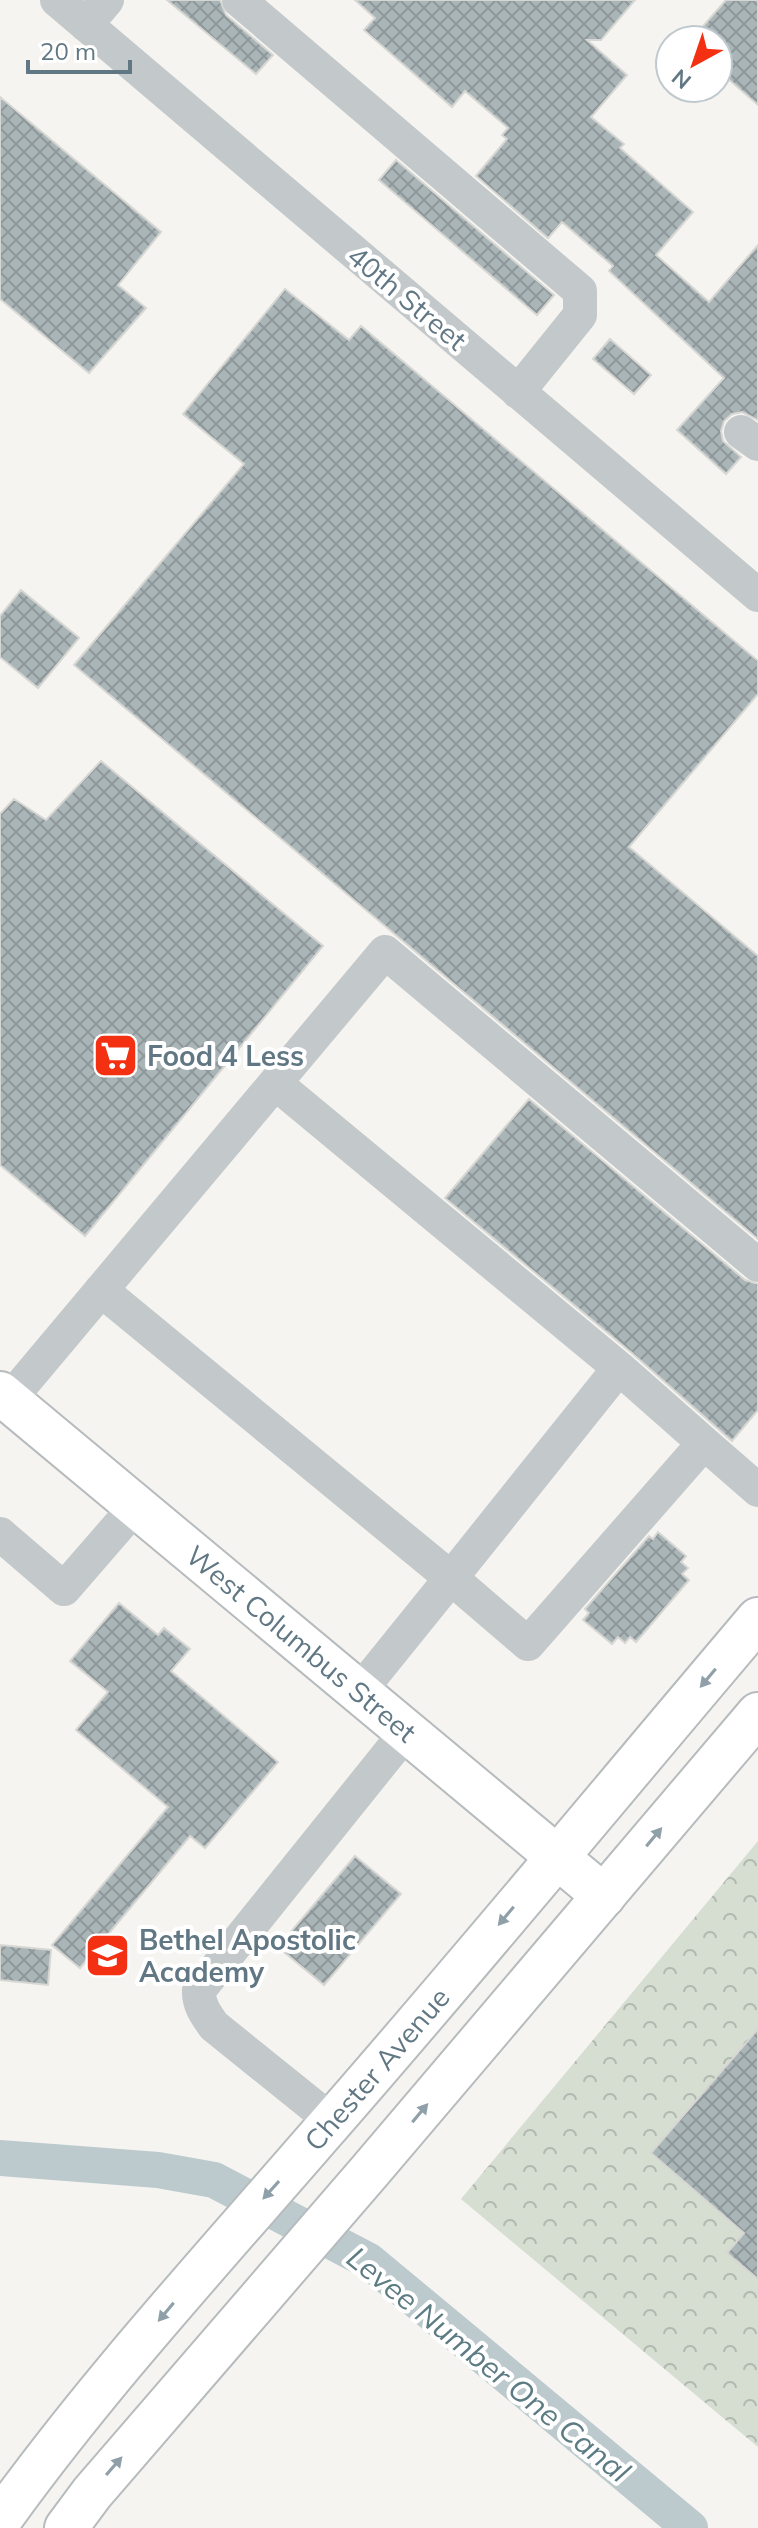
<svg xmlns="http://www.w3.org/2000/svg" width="758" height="2528" font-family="Mulish,sans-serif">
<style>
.park{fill:url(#park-crowns)}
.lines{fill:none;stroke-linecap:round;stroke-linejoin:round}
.canal{stroke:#bccace;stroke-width:36}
.building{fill:url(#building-cross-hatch);stroke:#d6d6d3;stroke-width:2}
.major-casing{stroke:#b6bbbe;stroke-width:46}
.minor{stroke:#c3c8ca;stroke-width:34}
.major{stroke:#fff;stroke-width:42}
.oneway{fill:#90a0a9}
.labels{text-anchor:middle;stroke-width:8;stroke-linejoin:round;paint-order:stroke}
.street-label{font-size:28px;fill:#617884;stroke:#fff}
.poi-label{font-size:28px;font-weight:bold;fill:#617884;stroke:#fff;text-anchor:start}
.water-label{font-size:30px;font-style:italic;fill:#5c7b82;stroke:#fff}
</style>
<defs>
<pattern id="park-crowns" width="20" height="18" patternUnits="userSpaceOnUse" patternTransform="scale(2)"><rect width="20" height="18" fill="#d6ddd1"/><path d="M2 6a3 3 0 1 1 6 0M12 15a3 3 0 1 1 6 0" fill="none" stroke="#b1b8af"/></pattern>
<pattern id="building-cross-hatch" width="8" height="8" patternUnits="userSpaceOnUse" patternTransform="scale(2)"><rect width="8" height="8" fill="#aab5b8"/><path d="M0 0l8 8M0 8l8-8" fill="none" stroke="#8e989b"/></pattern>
</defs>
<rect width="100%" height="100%" fill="#f5f4f0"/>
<path class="park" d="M758,1841V2447L461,2199Z"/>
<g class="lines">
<path class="canal" d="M0,2158L158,2170L214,2180L369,2261L690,2528"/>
</g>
<path class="building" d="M167,0H220L226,15L273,55L256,74Z
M355,0H635L601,40H587L627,75L591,117L624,144L620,148L693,212L656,255L709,302L758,245V420L742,412L732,414L724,421L721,431L723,441L741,457L726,474L677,430L724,378L609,271L613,266L562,222L548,238L476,176L507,139L502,135L508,128L465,91L452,107L364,30L375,18Z
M726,0H758V105L718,70V40H691Z
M0,97L161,232L118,285L146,308L89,373L0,299Z
M396,160L554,295L537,315L379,180Z
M285,289L349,340L361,326L758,661V694L629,847L758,956V1239L74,665L244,464L183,414Z
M610,339L651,375L634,394L593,359Z
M21,590L79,638L38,688L0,657V616Z
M101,761L323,946L85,1236L0,1165V814L14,799L46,820Z
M529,1099L745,1280L758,1284V1410L732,1441L632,1353L445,1198Z
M658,1532L686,1556L681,1562L688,1568L682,1574L689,1580L636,1642L630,1637L625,1643L618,1637L612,1644L583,1620L589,1613L585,1609L649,1536L653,1539Z
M119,1603L158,1635L164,1628L190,1649L171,1671L278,1762L205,1848L190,1836L80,1968L52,1945L168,1807L76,1730L108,1692L70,1661Z
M355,1856L401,1894L324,1985L278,1947Z
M0,1945L51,1950L48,1985L0,1980Z
M758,2029V2279L727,2253L744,2233L651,2153Z"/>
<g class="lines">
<defs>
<g id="major">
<path id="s1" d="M0,1393L604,1896"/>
<path id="s2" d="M0,2520C97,2385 211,2261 320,2135C469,1965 612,1791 758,1619"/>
<path d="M66,2528L92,2493L369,2172L758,1714"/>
</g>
</defs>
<use href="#major" class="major-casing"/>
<path class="minor" d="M57,0L758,595
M239,0L580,291V315L518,392
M86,25L107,0
M741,432L758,444
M275,1083L619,1368
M101,1290L451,1578L619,1368L704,1443L528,1644L451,1578L359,1692
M9,1400L385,952L758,1265
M704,1443L758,1490
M0,1534L64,1589L136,1506
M332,2121L214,2026C206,2015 198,2004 199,1990L407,1731"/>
<use href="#major" class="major"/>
</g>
<defs><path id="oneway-solid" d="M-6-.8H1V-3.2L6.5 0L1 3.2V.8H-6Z" transform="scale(2)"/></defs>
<g class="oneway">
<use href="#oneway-solid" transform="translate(708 1678) rotate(130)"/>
<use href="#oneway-solid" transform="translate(654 1837) rotate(-50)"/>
<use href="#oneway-solid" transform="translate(506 1916) rotate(130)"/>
<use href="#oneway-solid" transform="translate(420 2113) rotate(-50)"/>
<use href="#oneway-solid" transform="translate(271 2190) rotate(132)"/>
<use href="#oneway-solid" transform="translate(166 2312) rotate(130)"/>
<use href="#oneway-solid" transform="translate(114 2466) rotate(-49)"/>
</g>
<defs>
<symbol id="supermarket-square" viewBox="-11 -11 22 22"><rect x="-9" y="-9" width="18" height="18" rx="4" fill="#f33112" stroke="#fff"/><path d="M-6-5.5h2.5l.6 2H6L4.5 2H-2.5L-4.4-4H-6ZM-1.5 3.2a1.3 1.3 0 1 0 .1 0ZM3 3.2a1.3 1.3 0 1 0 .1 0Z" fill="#fff"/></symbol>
<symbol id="school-square" viewBox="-11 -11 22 22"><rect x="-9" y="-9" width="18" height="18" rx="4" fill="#f33112" stroke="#fff"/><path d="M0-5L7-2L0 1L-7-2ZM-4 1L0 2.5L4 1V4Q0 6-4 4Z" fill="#fff"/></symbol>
</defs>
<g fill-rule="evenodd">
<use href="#supermarket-square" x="90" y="1030" width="51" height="51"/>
<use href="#school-square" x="82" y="1930" width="51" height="51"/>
</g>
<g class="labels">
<g class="street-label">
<text transform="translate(407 298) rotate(40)" y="10">40th Street</text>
<text dy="10" stroke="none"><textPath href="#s1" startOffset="392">West Columbus Street</textPath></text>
<text dy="10" stroke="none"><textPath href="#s2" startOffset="588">Chester Avenue</textPath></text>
</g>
<g class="poi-label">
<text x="147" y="1066">Food 4 Less</text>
<text x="139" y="1950">Bethel Apostolic<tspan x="139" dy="32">Academy</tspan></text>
</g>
<g class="water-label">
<text transform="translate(488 2365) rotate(39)" y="10">Levee Number One Canal</text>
</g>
</g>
<g transform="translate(694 64) rotate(220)"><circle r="38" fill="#ffffff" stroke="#c0c9ce" stroke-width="2"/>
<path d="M0-6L14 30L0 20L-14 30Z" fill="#f33112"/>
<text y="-12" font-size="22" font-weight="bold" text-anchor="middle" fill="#617884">N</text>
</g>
<path d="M28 60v12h102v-12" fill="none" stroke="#617884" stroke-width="4"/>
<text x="40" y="60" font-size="24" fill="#617884" stroke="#ffffff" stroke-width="6" paint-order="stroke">20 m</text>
</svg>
